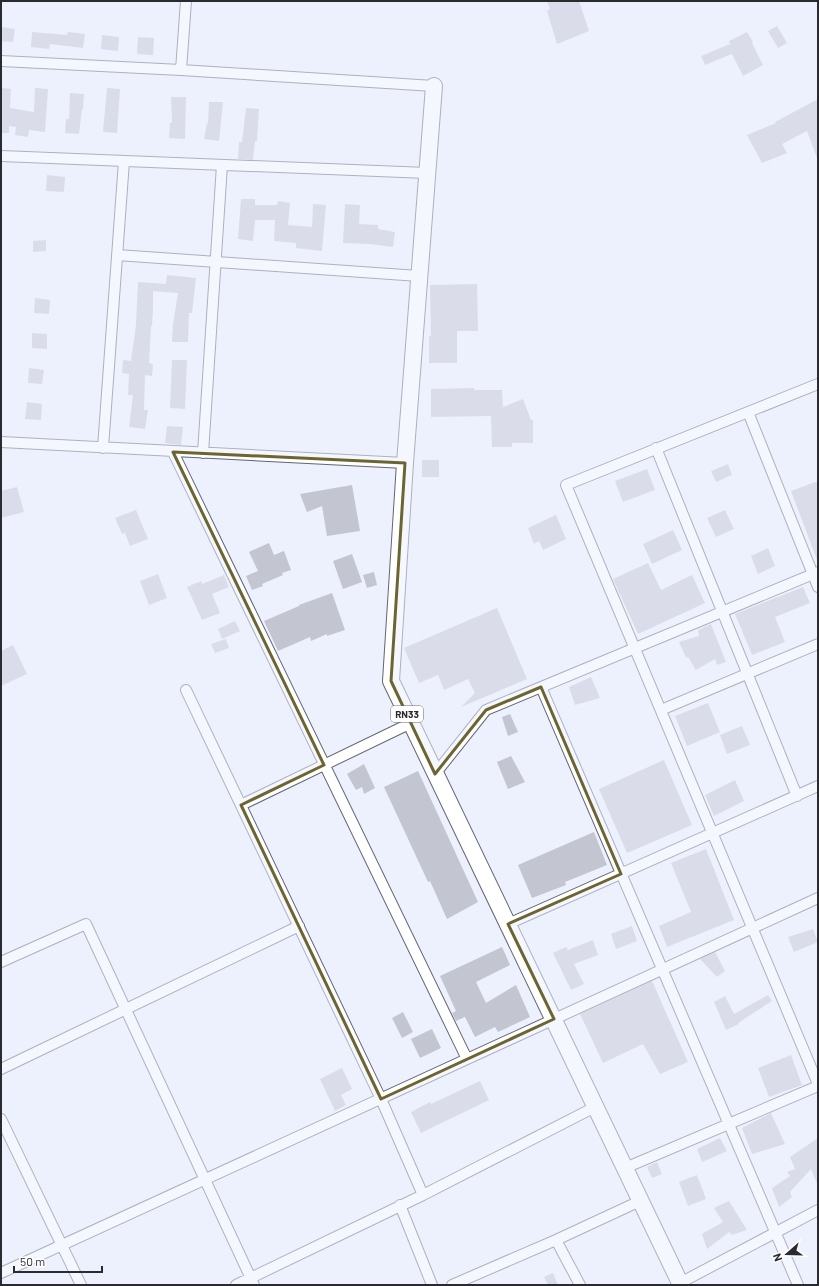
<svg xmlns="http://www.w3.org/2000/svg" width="819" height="1286" font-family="Barlow,sans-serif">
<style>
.building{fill:#c3c5d1}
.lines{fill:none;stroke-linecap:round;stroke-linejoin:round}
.street-casing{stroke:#636570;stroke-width:12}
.primary-casing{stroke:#636570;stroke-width:18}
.street{stroke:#fff;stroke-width:10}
.primary{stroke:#fff;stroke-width:16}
.marked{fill:none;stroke:#6c6532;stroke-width:3;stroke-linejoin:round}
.labels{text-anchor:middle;stroke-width:3;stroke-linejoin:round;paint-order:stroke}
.shield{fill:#fff;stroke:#6a6b6e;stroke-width:1}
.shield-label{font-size:10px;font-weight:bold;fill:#2a2b30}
</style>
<rect width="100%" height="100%" fill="#edf0fd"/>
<path class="building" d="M547,1H579L589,31L557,44L547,11L550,9Z
M777,26L787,43L778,48L768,31Z
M1,27L15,29L13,42L1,41Z
M32,32L67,35L68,32L85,34L83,48L50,44L49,49L31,47Z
M747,32L753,42L752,43L763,65L743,76L732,54L705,65L701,56L730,44L729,41Z
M102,35L119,37L118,51L101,49Z
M138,37L154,38L153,55L137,54Z
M1,88L11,89L10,108L34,112L35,88L48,89L45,132L29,130L28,137L15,135L16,127L9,126V133H1Z
M107,88L120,89L117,133L103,132Z
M70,93L84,94L83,109H82L79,134L65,133L66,119H69Z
M171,97H186L185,139L169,138L170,123H172Z
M818,99V158H817L807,131L782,144L787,153L762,163L747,135L776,123L775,122Z
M209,102H223L219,141L204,139L207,123L208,124Z
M246,108L259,109L257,141H255L253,160L238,159L239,142H242Z
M47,175L65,177L64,192L46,191Z
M241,199H255V205H277L278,201L290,203L288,225L312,227L313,204L326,205L322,251L296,248V243L274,241L275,220H255L253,241L238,239Z
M345,204L360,205L359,224L378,225V229L395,232L393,247L369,244L343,243Z
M46,240V251L33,252V241Z
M167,275L196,278L192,313H189L188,342H172L173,324L178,293L153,291V309L152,326H151L149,363L153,364L152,376L145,375L144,410H148L145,429L129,427L133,395H128L129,374L122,373L123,360L131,361L136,325L138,282L166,284Z
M477,284L478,331H457V363H429V336H431L430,285Z
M35,298L50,300L49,314L34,313Z
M32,333L47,334V349L32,348Z
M172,360H187L185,409L170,408Z
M29,368L44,370L42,384L28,383Z
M474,388V390H502L503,407L523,399L531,420H533V443H512V447H492L491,416L431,417V389Z
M27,402L42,404L41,420L25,419Z
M167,426L183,427L181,445L165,443Z
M422,460H439V477H422Z
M728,464L732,475L716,482L711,471Z
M647,469L655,490L623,502L615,481Z
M818,481V560H817L791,491Z
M352,485L360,531L327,536L322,506L307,512L300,494Z
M17,487L24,512L1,518V491Z
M136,510L148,539L130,546L125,533L122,534L115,518Z
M725,510L734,529L716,537L707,518Z
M556,515L566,539L543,550L539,541L534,544L528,528Z
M673,530L682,550L652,564L643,544Z
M269,543L274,555L284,551L291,570L282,573L283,575L262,584L263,586L252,590L246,576L258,571L249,552Z
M768,548L775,566L758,574L751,556Z
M352,554L362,582L343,589L333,561Z
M648,563L661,590L692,575L705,603L638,634L613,579Z
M374,572L377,585L367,588L363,575Z
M158,574L167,598L149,605L140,581Z
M224,575L229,587L212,594L220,613L202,620L187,587L201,581L202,584Z
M803,587L810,603L775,617L785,642L752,655L735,614Z
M332,593L345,630L327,636V634L311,641L310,637L278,651L264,621L299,606V605Z
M497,608L527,679L461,707L475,693L468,679L444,690L438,675L419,683L404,648Z
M235,621L240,631L222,639L218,629Z
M711,624L726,662L717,665L715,659L696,670L688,657L686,658L679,642L699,636L698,630Z
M226,639L229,648L215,653L211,644Z
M13,645L27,674L1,686V651Z
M591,677L600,698L575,705L569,687Z
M708,703L720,732L687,746L675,716Z
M510,714L518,732L508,736L502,717Z
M742,726L750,745L727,754L720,735Z
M511,756L525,782L508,789L497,762Z
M664,760L692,825L627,853L599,789Z
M364,764L375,788L364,794L362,787L356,790L347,774Z
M418,771L478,902L447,919L430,881L428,882L384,787Z
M735,780L744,801L714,816L705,795Z
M594,832L607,865L565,882L566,885L532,898L518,865Z
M706,849L734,920L667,947L659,926L691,912L671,863Z
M632,926L637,941L616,949L611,934Z
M813,929L818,942L794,952L788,937Z
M593,940L598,955L574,964L584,984L571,990L553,953L566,947L568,950Z
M502,947L510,965L476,982L486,1003L516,985L530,1017L498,1032L495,1027L475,1037L465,1017L456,1021L452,1013L456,1011L440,976Z
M715,952L725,971L717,977L700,959Z
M652,981L688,1062L660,1074L643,1044L603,1063L580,1014Z
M768,995L772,1001L738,1023L739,1024L726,1030L714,1002L725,996L734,1014Z
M403,1012L413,1032L402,1038L392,1018Z
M432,1029L441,1048L420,1058L411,1039Z
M791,1055L802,1085L769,1097L758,1068Z
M342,1068L352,1089L341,1095L346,1105L335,1111L320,1079Z
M480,1081L489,1100L421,1133L411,1112L430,1102L431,1104Z
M771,1113L785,1144L752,1154L742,1128Z
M720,1138L727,1151L702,1162L697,1149Z
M818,1138V1186L811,1169L790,1192L792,1197L779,1207L772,1188L790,1176L787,1172L795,1169L790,1157Z
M657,1162L662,1174L652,1178L647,1167Z
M697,1175L706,1199L688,1206L679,1182Z
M729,1201L747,1230L732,1235L729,1232L707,1249L702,1234L723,1222L714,1208Z
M553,1273L558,1285H548L544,1277Z"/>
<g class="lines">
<defs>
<path id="street" d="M1,61L181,70L434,86
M181,70L186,1
M1,156L427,173
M117,255L419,276
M818,384L566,485L818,1084
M748,412L818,587
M1,442L405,463
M103,448L124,161
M656,448L797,796
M173,452L467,1059
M203,453L222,165
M541,687L798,1285
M186,690L381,1099L423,1195
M661,710L818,644
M435,774L486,710L818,572
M241,805L411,723
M508,924L818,786
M1,962L86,924L254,1285
M1,1069L299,926
M1,1119L81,1285
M625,1168L818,1086
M400,1205L432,1285
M556,1240L580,1285
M1,1273L818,898
M680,1283L818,1210
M236,1285L423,1195L595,1107
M452,1285L556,1240L640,1201"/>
<path id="primary" d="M434,86L405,463L391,681L681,1285"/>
</defs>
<use href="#street" class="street-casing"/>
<use href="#primary" class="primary-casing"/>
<use href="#street" class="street"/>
<use href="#primary" class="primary"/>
</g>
<path d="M0 0H819V1286H0ZM173,452L405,463L391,681L435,774L486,710L541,687L621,874L508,924L554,1019L381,1099L241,805L324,765Z" fill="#edf0fd" fill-opacity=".55" fill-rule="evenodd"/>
<path class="marked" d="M173,452L405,463L391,681L435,774L486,710L541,687L621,874L508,924L554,1019L381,1099L241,805L324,765Z"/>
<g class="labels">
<rect class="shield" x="391" y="706" width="32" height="16" rx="3"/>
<g class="shield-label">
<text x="407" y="718">RN33</text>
</g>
</g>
<rect width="819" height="1286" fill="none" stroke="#2a2b30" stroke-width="4"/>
<g transform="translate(787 1254) rotate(250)" stroke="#ffffff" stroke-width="3" paint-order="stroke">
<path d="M0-3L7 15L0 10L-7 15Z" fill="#2a2b30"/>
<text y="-6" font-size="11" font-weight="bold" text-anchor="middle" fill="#2a2b30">N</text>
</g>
<path d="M14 1266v6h88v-6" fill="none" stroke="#2a2b30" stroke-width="2"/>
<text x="20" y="1266" font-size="12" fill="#2a2b30" stroke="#ffffff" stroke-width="3" paint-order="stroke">50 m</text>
</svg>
